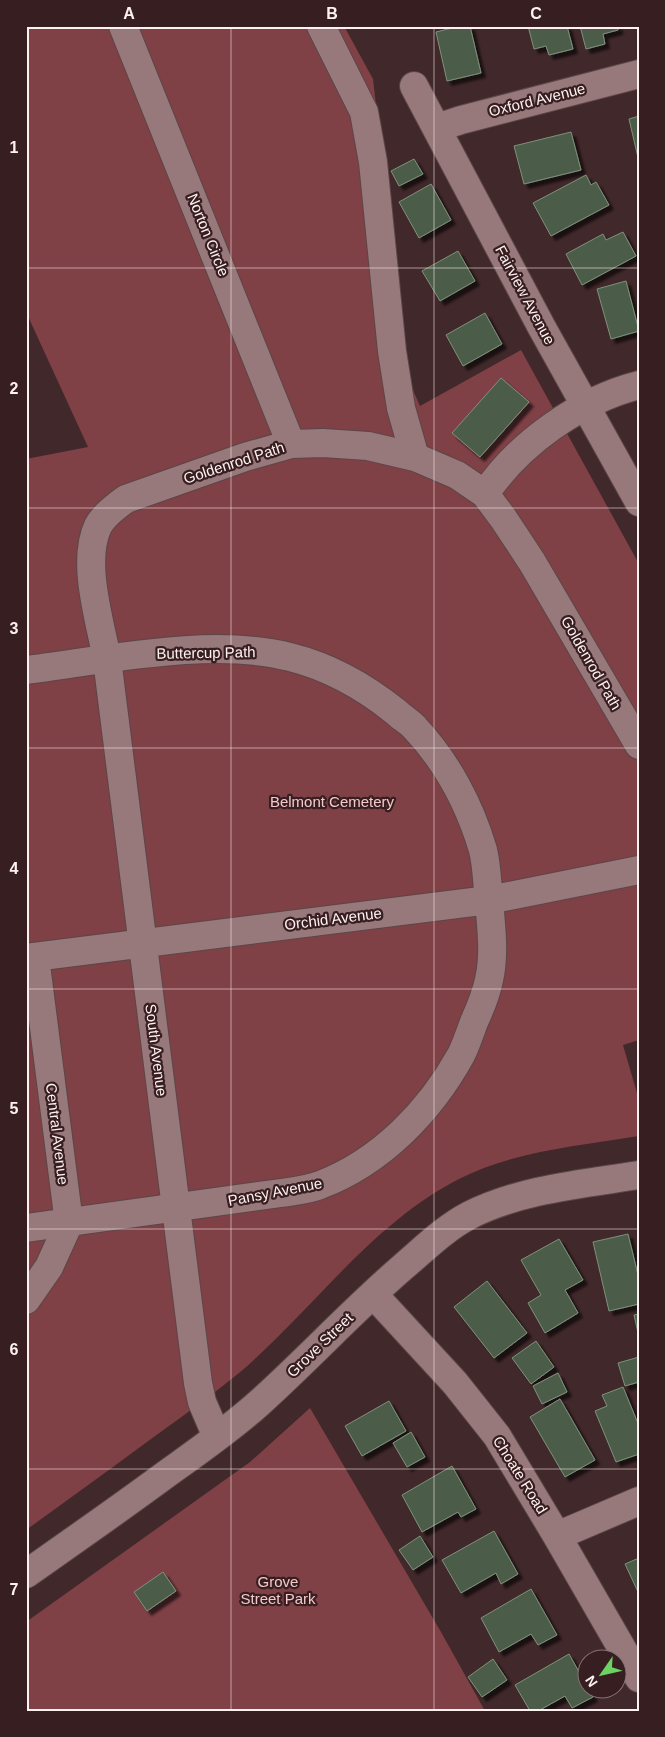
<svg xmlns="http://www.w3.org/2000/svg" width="665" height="1737" font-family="Helvetica,sans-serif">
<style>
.green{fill:#7f4046}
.building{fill:#4b5d49;stroke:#7e917c;filter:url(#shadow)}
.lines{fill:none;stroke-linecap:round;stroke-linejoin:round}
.minor-casing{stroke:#5b4648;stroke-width:30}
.minor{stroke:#98797b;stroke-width:28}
.grid{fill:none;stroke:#fff1f1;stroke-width:1;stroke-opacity:0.55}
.labels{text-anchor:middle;stroke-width:4.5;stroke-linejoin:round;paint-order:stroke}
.street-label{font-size:15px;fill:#fff1f1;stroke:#371e20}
.park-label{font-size:15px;fill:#f5c9cb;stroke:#371e20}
.neatline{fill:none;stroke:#fff1f1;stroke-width:2}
.grid-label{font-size:16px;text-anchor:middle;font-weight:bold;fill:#fff1f1}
</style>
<defs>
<filter id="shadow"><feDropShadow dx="4.5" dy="4.5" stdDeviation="1" flood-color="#0009"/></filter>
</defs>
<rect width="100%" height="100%" fill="#41282a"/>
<path class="green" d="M26,26H344L373,79L406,363L413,390L420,406L521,350L639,564V1040L623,1045L639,1100V1136C579,1146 514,1151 459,1179C371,1224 313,1310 239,1373C211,1396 181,1417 151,1439C110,1469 68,1500 26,1530V459L88,447L26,312Z
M310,1408L441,1632L485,1711H26V1622L250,1462Z"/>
<path class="building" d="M460,26H470L481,73L447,81L436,32Z
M528,26H567L573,49L549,55L546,46L534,49Z
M580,26H618V30L603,34L605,44L586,49Z
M639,116V162L629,119Z
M571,132L581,170L524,184L514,146Z
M414,159L423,174L399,186L391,171Z
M586,175L591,185L596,182L609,205L551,236L533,203Z
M431,184L451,220L419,238L399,202Z
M623,232L636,256L582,285L566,254L603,234L606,240Z
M458,251L475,281L440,301L422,271Z
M626,281L639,331L611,339L597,289Z
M485,313L502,344L463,366L446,335Z
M501,378L529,402L480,457L452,433Z
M628,1234L639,1279V1304L609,1311L593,1242Z
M559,1239L583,1280L565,1290L578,1313L545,1333L528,1303L541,1295L521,1260Z
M487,1281L527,1333L494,1358L454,1307Z
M639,1314V1337L634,1315Z
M536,1341L554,1367L531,1384L512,1358Z
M639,1357V1382L625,1386L618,1363Z
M558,1373L567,1392L542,1404L533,1386Z
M623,1387L639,1426V1454L616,1462L595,1411L607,1406L602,1395Z
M560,1399L595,1460L565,1477L530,1417Z
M389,1401L406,1431L362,1456L345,1426Z
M411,1432L425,1457L407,1467L393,1443Z
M452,1466L476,1509L461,1517L458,1512L422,1532L402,1495Z
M494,1531L518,1574L501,1584L496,1573L461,1593L442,1560Z
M420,1536L433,1557L413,1570L399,1550Z
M639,1558V1594L625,1564Z
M163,1572L176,1591L147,1611L134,1592Z
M531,1589L557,1635L538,1645L531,1634L499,1652L481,1618Z
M569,1654L593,1697L572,1708L565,1696L538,1711H530L515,1685Z
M493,1659L507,1680L482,1697L468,1677Z"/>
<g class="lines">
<defs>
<path id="minor" d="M123,26L291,444
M321,26L364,112L373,162L392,351L401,408L415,457
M414,86L541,326L639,502
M437,128L461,120L639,74
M485,494C518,444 580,400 639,385
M26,670C106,660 212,637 290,657C330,667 365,687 396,712C402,718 410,722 415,728C447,762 470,806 483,850C487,866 487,884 489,900C491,926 495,954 489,980C486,994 480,1009 474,1022C470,1033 466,1045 461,1055C430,1111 381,1162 320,1185C308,1190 294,1191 281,1193L26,1228
M26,958L489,900L639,870
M373,1294L455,1383L497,1436L557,1536L639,1678
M26,1300L49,1267L69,1223L35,957
M217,1437L202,1402L198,1383L107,659C100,621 81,562 98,526C104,515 116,506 126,499L245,457L291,444L323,443L368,446L415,457L457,475L485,494L503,518L532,562L639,745
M557,1536L639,1501
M26,1574C73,1541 119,1509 165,1475C197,1452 229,1430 258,1404C308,1359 353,1310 404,1266C425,1248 445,1228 470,1215C522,1189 582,1184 639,1175"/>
</defs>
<use href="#minor" class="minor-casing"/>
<use href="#minor" class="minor"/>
</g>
<path class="grid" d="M231,26V1711M434,26V1711M26,268H639M26,508H639M26,748H639M26,989H639M26,1229H639M26,1469H639"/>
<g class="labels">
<g class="street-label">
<text transform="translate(537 100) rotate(-14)" y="5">Oxford Avenue</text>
<text transform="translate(208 235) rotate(68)" y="5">Norton Circle</text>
<text transform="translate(525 295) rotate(62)" y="5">Fairview Avenue</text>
<text transform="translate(234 463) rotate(-18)" y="5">Goldenrod Path</text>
<text transform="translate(206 653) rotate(-1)" y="5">Buttercup Path</text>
<text transform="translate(591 663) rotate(60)" y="5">Goldenrod Path</text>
<text transform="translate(333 919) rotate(-7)" y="5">Orchid Avenue</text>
<text transform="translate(156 1050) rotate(83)" y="5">South Avenue</text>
<text transform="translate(57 1134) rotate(83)" y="5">Central Avenue</text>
<text transform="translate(275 1192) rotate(-11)" y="5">Pansy Avenue</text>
<text transform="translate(320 1345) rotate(-44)" y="5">Grove Street</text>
<text transform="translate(520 1475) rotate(58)" y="5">Choate Road</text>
</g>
<g class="park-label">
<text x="332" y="807">Belmont Cemetery</text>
<text x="278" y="1587">Grove<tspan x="278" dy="17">Street Park</tspan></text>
</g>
</g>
<rect width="665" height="1737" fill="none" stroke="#371e20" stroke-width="55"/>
<g transform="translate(602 1674) rotate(236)"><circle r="24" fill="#371e20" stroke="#877274"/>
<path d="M0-4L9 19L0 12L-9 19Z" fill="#6cd362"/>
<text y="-8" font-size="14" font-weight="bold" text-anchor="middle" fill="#fff1f1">N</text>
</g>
<rect x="28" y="28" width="610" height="1682" class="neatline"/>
<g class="grid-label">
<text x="129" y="19">A</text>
<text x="332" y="19">B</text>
<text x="536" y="19">C</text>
<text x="14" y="153">1</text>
<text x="14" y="394">2</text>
<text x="14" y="634">3</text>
<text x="14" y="874">4</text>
<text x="14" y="1114">5</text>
<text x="14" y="1355">6</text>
<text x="14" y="1595">7</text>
</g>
</svg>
